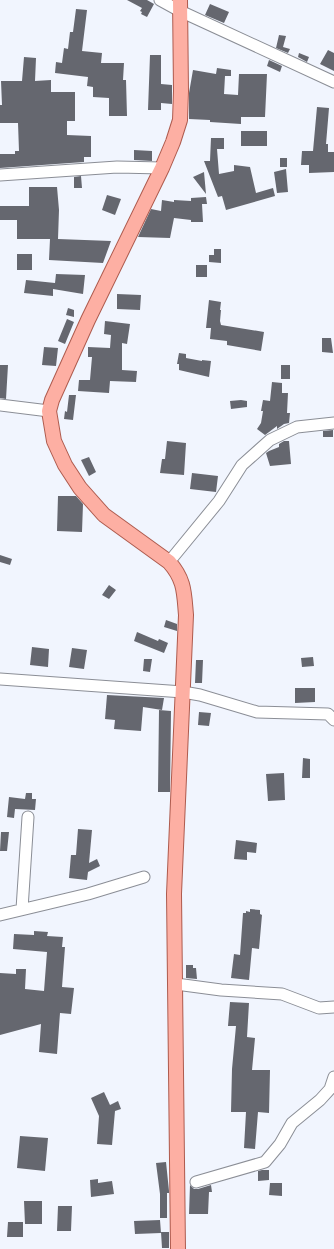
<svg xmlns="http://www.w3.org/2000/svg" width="334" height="1249" font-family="'Sofia Sans Condensed',sans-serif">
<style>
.building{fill:#65676f}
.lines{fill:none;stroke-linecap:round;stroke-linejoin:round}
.minor-casing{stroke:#8b8e96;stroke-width:13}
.major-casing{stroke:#ae5b4e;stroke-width:16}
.minor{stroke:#fff;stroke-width:11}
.major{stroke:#fdafa3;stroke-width:14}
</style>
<rect width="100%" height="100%" fill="#f1f5fe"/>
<path class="building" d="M127,0H147L154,4L147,17L141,14L142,12L140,11L142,8Z
M210,4L229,12L224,23L205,15Z
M76,9L87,10L82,51L102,53L101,63H124L123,80H126L127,116H109V98L93,97V87L87,86L88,77L55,73L56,62L62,63L64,48L68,49L70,32H73Z
M279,35L286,36L283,47L290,49L288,53L276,48Z
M328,50L334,53V71L320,64Z
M299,53L309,57L307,62L298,57Z
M150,55H161V84L172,85V104L161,103V110H148Z
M24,57L36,58L35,81L51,80V92H75V121H67V135L91,136V157H84V162L0,168V154H15V151H19L18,123H0V105H2L1,81H22Z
M269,60L282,66L280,72L267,66Z
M217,68L231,70V76H225L224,94L238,95L239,74H267L265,117H241V124L210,122V120L189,119V93L193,70L216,74Z
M317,107L329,108L326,144H328V152H334V172L309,173V165H301L302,151H313Z
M241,131H267V146H241Z
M211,138H224V149H217L219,174L234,171V165L250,167L256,193L273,188L275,196L226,210L222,196L218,197L204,161H210Z
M134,150L152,151V161L134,160Z
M280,158H287V167H280Z
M286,169L288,192L277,193L274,172Z
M204,172L206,194L193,177Z
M81,176L82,188H74V177Z
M29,187H57L59,210L58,239L111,241L103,263L49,260L50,239H17V220H0V206H29Z
M107,195L121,199L115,215L102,210Z
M206,197L207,204H202L203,222H191V220L174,218L170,238L138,237L151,209L161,211L162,200L174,202V200L191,201V198Z
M214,249H221V263L209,262V255H214Z
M17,254H32V270H17Z
M196,265H207V277H196Z
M56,274L85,275L83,294L53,289V296L24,293L26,280L55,283Z
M117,294L141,295L140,310L117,309Z
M209,300L221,302L220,310H221L220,321L221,325L264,332L261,351L227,345V341L210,339L211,328H206Z
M68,308L74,310V317L66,315Z
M67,319L74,322L65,344L58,341Z
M105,321L130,324L127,344L122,343V370L137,371L136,382L110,381L109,393L78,391L79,380H90L92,357H88V347L110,348L111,335L104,334Z
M322,338H331L333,353L322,352Z
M44,347L58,348L56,366L42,365Z
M179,353L186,354V358L202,361V360L211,361L209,377L179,370V364H177Z
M0,365H8L6,399L0,398Z
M281,365H290V379H281Z
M272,382L282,383V393H288L287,413H290L289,423L284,424L277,429V426L265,435L257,429L261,423L263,411H261L263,400L270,401Z
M69,395H76L73,420L64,419L65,411L67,412Z
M241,400L247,401V407L231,409L230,401Z
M333,430V437H323V431Z
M167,441L186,443L184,475L160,473L162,459H165Z
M284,441H289L291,464L270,466L266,453L269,451L279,447V444Z
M89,457L96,472L89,476L81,460Z
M192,473L218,476L216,492L190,489Z
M58,496H76L83,504L82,532L57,531Z
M0,555L12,559L10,565L0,562Z
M109,585L116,590L109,599L102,595Z
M166,620L177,624V631L164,627Z
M137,632L158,641L159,639L168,643L164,653L134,641Z
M32,647L49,649L48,667L30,665Z
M72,648L87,650L84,669L69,667Z
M313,657L314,666L302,667L301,658Z
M144,659H152L150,672L143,671Z
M196,660H203L202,683H195Z
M295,688H315V702L295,703Z
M107,695L164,698L162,710L143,707L141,731L114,729L115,720L105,719Z
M159,710L171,711L170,792H158Z
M199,712L211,713L209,726L198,725Z
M303,758L310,759V778H302Z
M284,773L285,800L268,801L266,774Z
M26,793H32V799H36L35,810L15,809L14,818L7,817L9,797L25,799Z
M78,829L92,830L89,863L97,859L100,866L88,872L87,880L69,878L71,855H76Z
M1,832H9L7,851H0Z
M236,840L257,843L256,853L247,852V860L234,859Z
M250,909L260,910V914L262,915L259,949L252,948L249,980L231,978L234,954L240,955L243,913H246V911L250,912Z
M34,931L48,932L47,936L63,937L62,947H65L62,987L74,988L71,1014L60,1013L57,1054L39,1052L41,1024L0,1035V973L16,974V969H26L25,989L44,991L47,952L13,949L14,934L34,935Z
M186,965H193V968H196L197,979L186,978Z
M230,1002L249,1003L247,1037L255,1038L252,1070H270L269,1113L258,1112L255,1149L244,1148L246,1112H231L232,1069L236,1026H228Z
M104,1092L110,1105L118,1101L121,1109L115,1111L112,1145L97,1144L99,1116L91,1098Z
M20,1136L48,1138L45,1171L17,1168Z
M166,1162L169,1191V1193H167V1218H160V1194L156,1163Z
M262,1170H269V1180L258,1181V1171Z
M98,1179V1183L112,1181L114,1194L91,1197L90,1180Z
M270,1183H282V1196L269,1195Z
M190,1185L194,1189H198L211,1185L212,1192H209L208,1214H189Z
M24,1201H42V1224H25Z
M58,1206H72L71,1231H57Z
M160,1220L161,1233L135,1234L134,1221Z
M8,1222H23V1237H7Z
M161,1232H169V1248H162Z"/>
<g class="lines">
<defs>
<path id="minor" d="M160,0L180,11L334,82
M0,175L117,167L162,168
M0,405L49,411
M169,562L219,501L242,465L270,440L297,427L334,423
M0,679L183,692L200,695L257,712L328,714L334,720
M22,909L28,817
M0,915L88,894L144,877
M176,984L221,990L282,994L319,1008L334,1007
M196,1182L265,1162L280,1144L292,1123L320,1100L330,1089L334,1077"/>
<path id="major" d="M178,1249L174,894L186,615C184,593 185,580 169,562L104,515L80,488L65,465L54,441L49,411L52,400L88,320L162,168L173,142L180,120L181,91L180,0"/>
</defs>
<use href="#minor" class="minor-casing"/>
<use href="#major" class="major-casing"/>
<use href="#minor" class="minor"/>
<use href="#major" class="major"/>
</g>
</svg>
